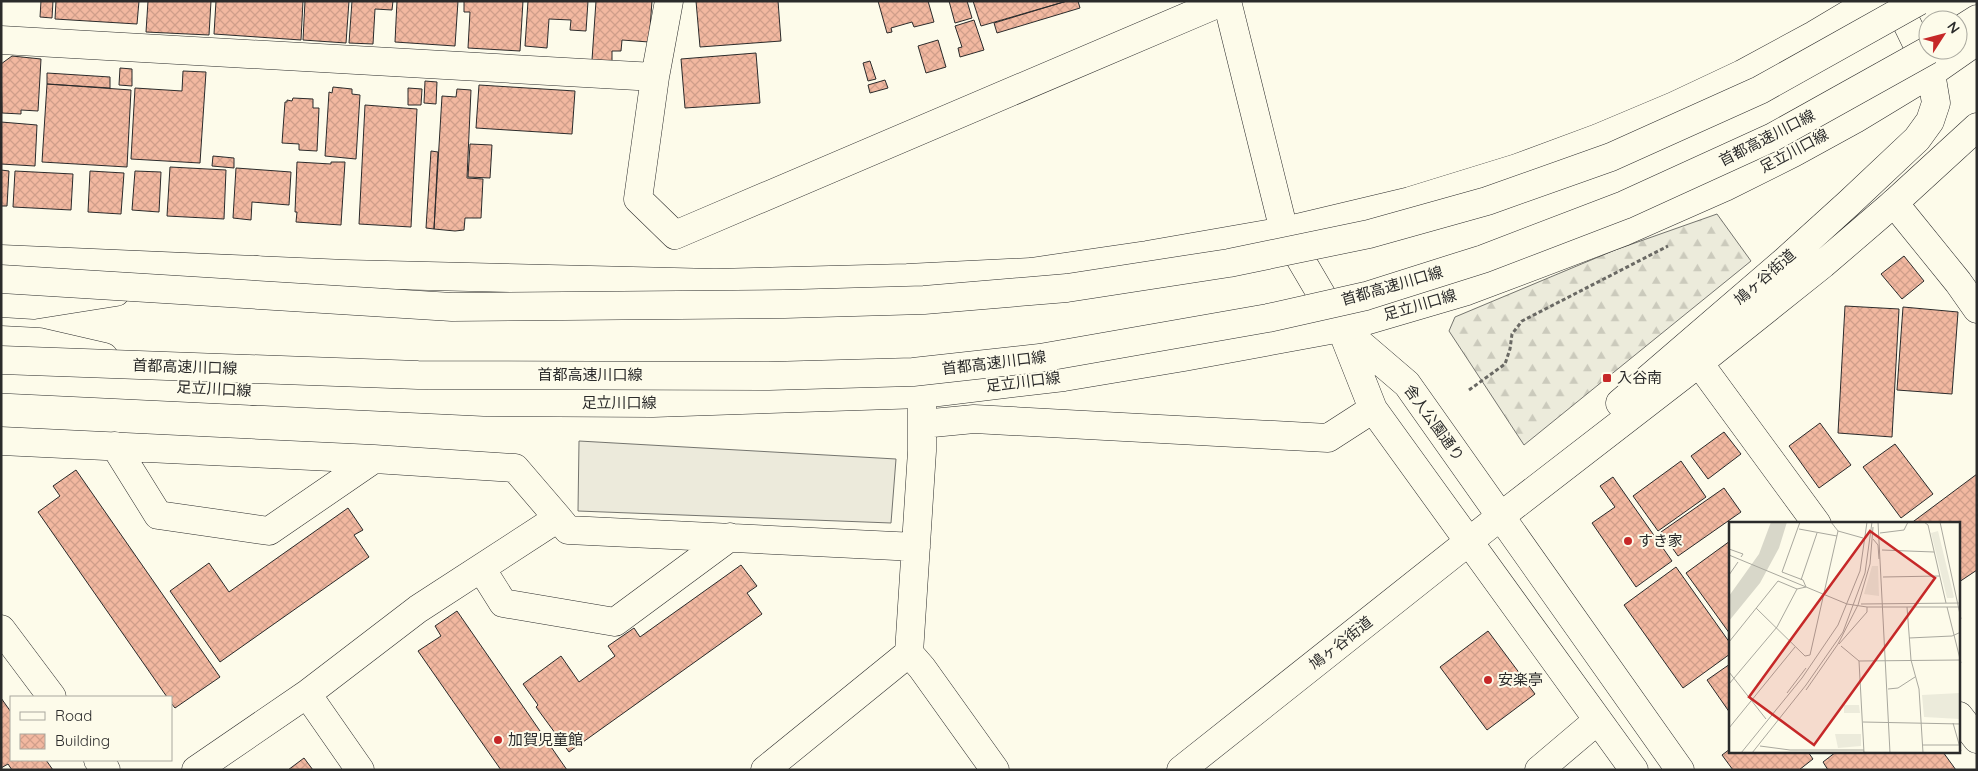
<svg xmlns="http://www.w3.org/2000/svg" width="1978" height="771" font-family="Quicksand,'Noto Sans JP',sans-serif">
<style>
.forest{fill:url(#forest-firs);stroke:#74746e}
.parking{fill:#eceadb;stroke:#74746e}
.building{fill:url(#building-cross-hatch);stroke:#2b2b2b}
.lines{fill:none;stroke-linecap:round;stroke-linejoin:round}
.minor-casing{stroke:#2b2b2b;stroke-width:29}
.major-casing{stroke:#2b2b2b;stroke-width:29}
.highway-casing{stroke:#2b2b2b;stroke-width:29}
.path{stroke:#6a6964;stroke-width:3;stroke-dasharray:4 2.5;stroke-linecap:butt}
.minor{stroke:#fdfbea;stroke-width:28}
.major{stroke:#fdfbea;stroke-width:28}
.highway{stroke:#fdfbea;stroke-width:28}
.highway-bridge-casing{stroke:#2b2b2b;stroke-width:29;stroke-linecap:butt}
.highway-bridge{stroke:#fdfbea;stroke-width:28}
.poi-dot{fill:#c62828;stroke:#fdfbea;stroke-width:2}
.labels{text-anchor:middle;stroke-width:4;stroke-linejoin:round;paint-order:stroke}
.street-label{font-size:15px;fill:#2b2b2b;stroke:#fdfbea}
.poi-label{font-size:15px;fill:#2b2b2b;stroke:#fdfbea;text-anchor:start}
.inset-road{fill:none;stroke:#a9a89e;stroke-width:1}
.view{fill:#c62828;fill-opacity:0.15;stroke:#c62828;stroke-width:2.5}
.inset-edge{fill:none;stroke:#2b2b2b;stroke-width:2.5}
</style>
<defs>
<pattern id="forest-firs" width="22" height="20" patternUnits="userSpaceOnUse" patternTransform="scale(1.25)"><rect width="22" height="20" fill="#ecebdb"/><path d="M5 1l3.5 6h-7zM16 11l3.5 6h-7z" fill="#cbcabc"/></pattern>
<pattern id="building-cross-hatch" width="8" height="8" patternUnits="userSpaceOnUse" patternTransform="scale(1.25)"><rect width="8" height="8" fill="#f2b8a0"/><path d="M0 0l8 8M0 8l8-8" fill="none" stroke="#d09e8a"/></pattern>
</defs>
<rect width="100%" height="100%" fill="#fdfbea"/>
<path class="forest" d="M1717,214L1751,261L1524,445L1449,331L1455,317L1615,250Z"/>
<path class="parking" d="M579,441L896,459L891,523L578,511Z"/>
<path class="building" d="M41,1H53L52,18L40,17Z
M56,1H139L137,24L55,19Z
M148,1H211L209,35L146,32Z
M216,1H303L301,40L214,34Z
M305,1H349L346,43L303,40Z
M352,1H393L392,10L375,9L373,44L349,43Z
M397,1H458L455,46L395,42Z
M464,1H523L520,51L468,48L470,12H464Z
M528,1H588L586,31L570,30L571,20L549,19L547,48L525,46Z
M596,1H652L649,42L622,40L621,51H612V61L592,60Z
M696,1H778L781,41L700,47Z
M878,1H928L934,22L914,27L912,22L891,28L892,32L887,33Z
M949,1H967L972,18L955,23Z
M973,1H1067L981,26Z
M1067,1H1078L1080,8L997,33L994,23Z
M974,20L984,50L960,57L958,48L962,47L955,26Z
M938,40L946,67L926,73L918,46Z
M756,53L760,103L685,108L681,59Z
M12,56L41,59L38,111L21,110V114L2,113L1,64Z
M870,61L876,79L868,81L863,63Z
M120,68L132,69V86L119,85Z
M183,71L206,72L200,163L131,159L135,88L182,91Z
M47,73L110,77V88L47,84Z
M885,80L888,88L870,93L868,85Z
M425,81L437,82L436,104L424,103Z
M47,84L131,90L127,167L42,162Z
M479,85L575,91L572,134L476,128Z
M333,87L352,89V94L360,95L356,159L325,156L329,92L332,93Z
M408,88L422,89L421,105H408Z
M457,89L471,90L467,178L483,179L481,218H465L464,230L455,231L434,229L442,96L456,97Z
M293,98L313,99V108H319L317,151L299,150V144L282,143L285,102H287V100L292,101Z
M365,105L417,109L411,227L359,224Z
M1,122L37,125L35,166L1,164Z
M470,144L492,145L490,178L468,177Z
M431,151L438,152L434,229L426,228Z
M213,156L234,158V168L212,166Z
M297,162L331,164V162H345L341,225L296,222L297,212H295Z
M170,167L226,170L224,219L167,216Z
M236,168L291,172L289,205L252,202L251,220L233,218Z
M1,170L9,171L7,206H1Z
M15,171L73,174L71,210L13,207Z
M90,171L124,173L121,214L88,212Z
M135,171L161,172L159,212L132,210Z
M1904,256L1924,281L1902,299L1881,274Z
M1845,306L1899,309L1892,437L1838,433Z
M1903,307L1958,312L1952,394L1897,390Z
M1820,423L1851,465L1819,488L1789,446Z
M1724,432L1741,454L1708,479L1691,456Z
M1895,444L1933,494L1901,518L1863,467Z
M1681,461L1706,497L1658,531L1633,496Z
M76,470L220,677L175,708L171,703V697H167L38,512L60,496L53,486Z
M1977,474V570L1959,582V524H1910Z
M1613,477L1672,561L1636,587L1592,523L1615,507L1600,486Z
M1724,488L1741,512L1678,556L1661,532Z
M348,508L363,530L354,535L369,557L220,662L170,591L209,563L229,592Z
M1730,541V634L1686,573Z
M741,565L757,586L747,593L762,614L569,752L536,707L538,705L523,684L561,656L579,682L615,656L608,646L634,628L640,637Z
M1676,567L1730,643V654L1683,688L1624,605Z
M457,611L567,770H501L418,651L441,636L435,626Z
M1488,631L1535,694L1487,730L1440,667Z
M1730,664V713L1707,680Z
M1,698L11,712V760H46L53,770H12L8,764L1,768Z
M1730,749V752H1808L1813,759L1799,770H1733L1722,755Z
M1836,752H1943L1956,770H1828L1823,762Z
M304,758L313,770H288Z"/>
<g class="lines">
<defs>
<path id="minor" d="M669,1L655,77L638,199L675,235L1224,1
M1227,1L1284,231L1341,328L1373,409L1634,770
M1,40L655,77
M1894,203L1958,282L1977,309
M1344,330L1407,384L1680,770
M1699,363L1817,524
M922,394V424L974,419L1328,438L1373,409
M922,424V451L909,653L922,668L995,770
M1,441L374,459L515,468L558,518
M115,446L158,515L269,531L374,459
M481,568L503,603L615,622L730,537
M1,629L52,697
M307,694L360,770
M1959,716L1977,739
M98,760L106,770
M196,770L307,694L418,609L558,518L568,530L916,547
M765,770L909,653
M1539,770L1598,720"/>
<path id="major" d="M1,259L346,274L715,283L907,278L1031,272L1147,255L1284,231L1410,201L1517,168L1598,138L1674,106L1742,74L1814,35L1871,1
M1,379L484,402L653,403L922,394L1064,377L1184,357L1341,328L1467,291L1623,232L1725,187L1793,153L1855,119L1931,73L1977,41
M1620,403L1785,261L1849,203L1917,139L1930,121L1936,103L1931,73L1896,1
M1181,770L1501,516L1699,363L1823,264L1894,203L1977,127"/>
<path id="highway" d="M1958,31L1977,19
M169,284L257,270
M1,303L34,305L116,292
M1,340L39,342L104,357
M175,373L254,391"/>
</defs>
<use href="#minor" class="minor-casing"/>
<use href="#major" class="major-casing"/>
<use href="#highway" class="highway-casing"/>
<path class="path" d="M1469,390L1505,364L1510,349L1512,334L1522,321L1668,246"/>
<use href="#minor" class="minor"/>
<use href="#major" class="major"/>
<use href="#highway" class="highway"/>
<defs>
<path id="highway-bridge" d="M1,279L452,307L785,304L924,300L1067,288L1229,263L1369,234L1487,201L1611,157L1760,90L1919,1
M1,360L418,375L769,376L913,372L1040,358L1268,318L1366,296L1483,259L1624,205L1773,137L1929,50"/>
</defs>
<use href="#highway-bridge" class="highway-bridge-casing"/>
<use href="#highway-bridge" class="highway-bridge"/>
</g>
<g class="poi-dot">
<rect x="1602" y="373" width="10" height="10" rx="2.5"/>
<circle cx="1628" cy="541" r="5"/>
<circle cx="1488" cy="680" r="5"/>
<circle cx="498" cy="740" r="5"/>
</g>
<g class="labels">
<g class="street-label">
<text transform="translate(1767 138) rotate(-27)" y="5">首都高速川口線</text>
<text transform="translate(1794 151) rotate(-28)" y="5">足立川口線</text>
<text transform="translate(1765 277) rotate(-41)" y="5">鳩ヶ谷街道</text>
<text transform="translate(1392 286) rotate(-16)" y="5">首都高速川口線</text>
<text transform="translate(1420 305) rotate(-16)" y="5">足立川口線</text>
<text transform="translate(994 363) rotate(-7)" y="5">首都高速川口線</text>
<text transform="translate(185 367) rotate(2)" y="5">首都高速川口線</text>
<text x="590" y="380">首都高速川口線</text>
<text transform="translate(1023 382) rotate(-7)" y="5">足立川口線</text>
<text transform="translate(214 389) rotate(3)" y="5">足立川口線</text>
<text x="619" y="408">足立川口線</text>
<text transform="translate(1434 423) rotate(54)" y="5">舎人公園通り</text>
<text transform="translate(1341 643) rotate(-38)" y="5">鳩ヶ谷街道</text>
</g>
<g class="poi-label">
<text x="1617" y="383">入谷南</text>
<text x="1638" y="546">すき家</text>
<text x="1498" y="685">安楽亭</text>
<text x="508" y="745">加賀児童館</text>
</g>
</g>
<g transform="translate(1729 522)">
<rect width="231" height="231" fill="#fdfbea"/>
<path d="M209,9L225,75L224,76H218L202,11Z" fill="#ecebdb"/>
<path d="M143,44H149L150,74L135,72Z" fill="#ecebdb"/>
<path d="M115,183H130L131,191H115ZM106,212H132V224L109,226Z" fill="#ecebdb"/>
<path d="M231,171V197L195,195L193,173Z" fill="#ecebdb"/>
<path d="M42,0H58L50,26L31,61L0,99V74L30,32Z" fill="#d8d7c9"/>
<path class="inset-road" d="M149,0L161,231M195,0L199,3L217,81M211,0L232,97M70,7L108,14M109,9L134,16M151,11L175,8L179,0M144,17L149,23L150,37M0,27L14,32L12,35M153,28L205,30M0,33L118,82L138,85H232M0,53L9,40M154,55L211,54M72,58L88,11M132,82L232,81M178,85L182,138L190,167L194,231M218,85L232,141M27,86L76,134L81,133L109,9L102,0M180,116L223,114L232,110M0,120L49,59L68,67L77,65L74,58L53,50L71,0M110,122L138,90V85M112,124L130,139L231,138M130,139L135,231M0,150L37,197M0,162L48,105L68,67M159,167L169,166L186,155M77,168L109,122L129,83L141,42L144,5M58,171L77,146M134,200L232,202M224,201L232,229M0,206L66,125M194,223H230M31,224L61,228H135M12,231L73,156L109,103L131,49L138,0M23,231L77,163L114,110L136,51L143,0"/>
<path class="view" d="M141,9L206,56L85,223L20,175Z"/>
<rect width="231" height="231" class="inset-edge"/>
</g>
<rect width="1978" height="771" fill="none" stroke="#2b2b2b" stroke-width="5"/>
<rect x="10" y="696" width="162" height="65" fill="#fdfbea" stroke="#a9a89e"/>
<rect x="20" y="712" width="25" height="8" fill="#fdfbea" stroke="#a9a89e"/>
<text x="55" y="721" font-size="15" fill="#2b2b2b">Road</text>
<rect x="20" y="734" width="25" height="15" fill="url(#building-cross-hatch)" stroke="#a9a89e"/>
<text x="55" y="746" font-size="15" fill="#2b2b2b">Building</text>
<g transform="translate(1943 35) rotate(54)"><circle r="24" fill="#fdfbea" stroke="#a9a89e"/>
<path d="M0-4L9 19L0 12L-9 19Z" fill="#c62828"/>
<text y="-8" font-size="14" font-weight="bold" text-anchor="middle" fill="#2b2b2b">N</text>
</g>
</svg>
